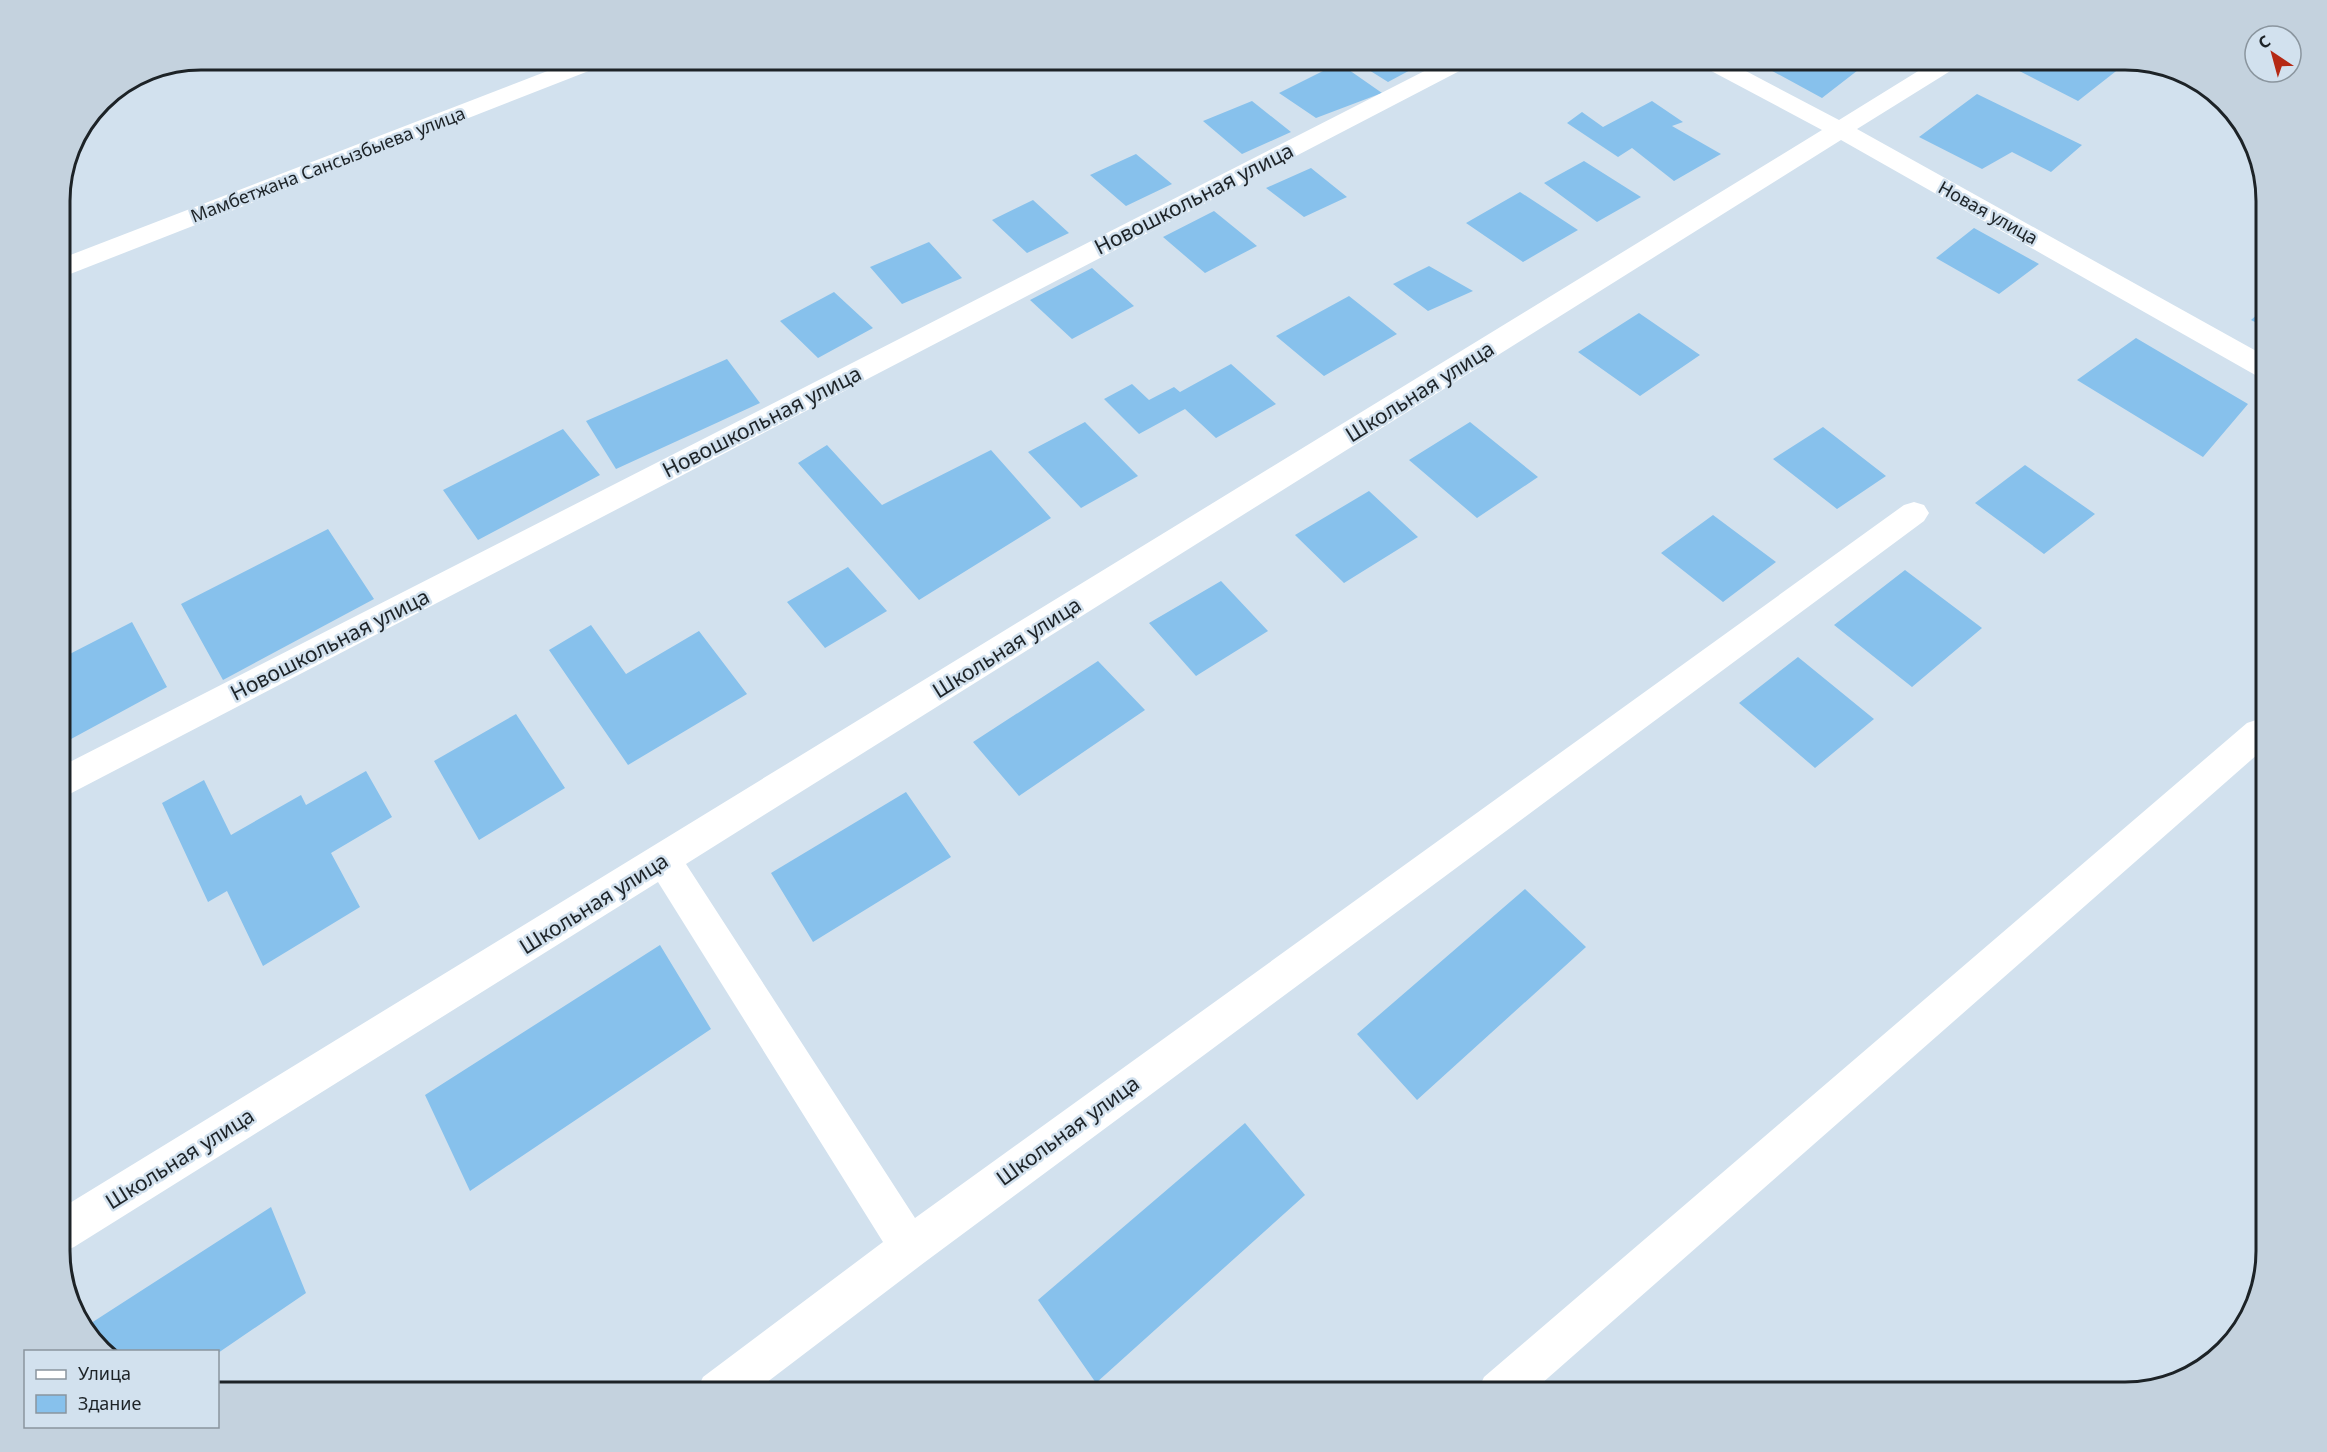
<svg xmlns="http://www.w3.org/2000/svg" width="2327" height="1452" font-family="'Noto Sans',sans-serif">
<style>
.building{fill:#87c1ec}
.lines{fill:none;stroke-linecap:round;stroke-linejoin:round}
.street{fill:#fff;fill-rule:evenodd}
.secondary{fill:#fff;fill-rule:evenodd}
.labels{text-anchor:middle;stroke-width:5;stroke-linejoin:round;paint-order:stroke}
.far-street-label{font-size:18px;fill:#1d2327;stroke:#d2e1ee}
.street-label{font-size:21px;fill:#1d2327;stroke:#d2e1ee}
.rim{fill:none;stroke:#1d2327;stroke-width:3}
</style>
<rect width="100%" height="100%" fill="#d2e1ee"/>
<path class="building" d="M1353,60H1429L1388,82Z
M1752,60H1849L1862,67L1822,98Z
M1998,60H2102L2120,68L2078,101Z
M1339,63L1382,93L1316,118L1279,93Z
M1977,94L2082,145L2051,172L2012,152L1982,169L1919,137Z
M1252,101L1291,132L1242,154L1203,121Z
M1652,101L1683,122L1672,126L1721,154L1674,181L1632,148L1618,157L1567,123L1582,112L1603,127Z
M1136,154L1172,184L1126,206L1090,175Z
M1584,161L1641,197L1597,222L1544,183Z
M1311,168L1347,197L1304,217L1266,188Z
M1520,192L1578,230L1523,262L1466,223Z
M1033,200L1069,233L1027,253L992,220Z
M1214,211L1257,246L1205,273L1163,237Z
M1974,228L2039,264L1999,294L1936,258Z
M929,242L962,278L902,304L870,267Z
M1429,266L1473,291L1428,311L1393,284Z
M1092,268L1134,306L1072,339L1030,300Z
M834,292L873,328L818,358L780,321Z
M1349,296L1397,334L1324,376L1276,336Z
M2267,306V328L2251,320Z
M1639,313L1700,355L1640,396L1578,352Z
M2136,338L2248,404L2203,457L2077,380Z
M727,359L760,403L616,469L586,421Z
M1231,364L1276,404L1216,438L1185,409L1139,434L1104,399L1132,384L1149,400L1174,387L1180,392Z
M1085,422L1138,476L1081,508L1028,452Z
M1470,422L1538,477L1477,518L1409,460Z
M1823,427L1886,476L1837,509L1773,459Z
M563,429L600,475L478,540L443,490Z
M827,445L882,505L991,450L1051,518L919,600L798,463Z
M2025,465L2095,514L2044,554L1975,503Z
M1369,491L1418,537L1344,583L1295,535Z
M1713,515L1776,562L1723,602L1661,553Z
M328,529L374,599L223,680L181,604Z
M848,567L887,611L825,648L787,602Z
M1905,570L1982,628L1912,687L1834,625Z
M1221,581L1268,631L1196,676L1149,623Z
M132,622L167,687L60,745V659Z
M591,625L626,674L699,631L747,694L628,765L549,650Z
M1798,657L1874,719L1815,768L1739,703Z
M1098,661L1145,710L1019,796L973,742Z
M516,714L565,788L479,840L434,761Z
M366,771L392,817L331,853L360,907L263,966L227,891L208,902L162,803L204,780L231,835L301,795L306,805Z
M906,792L951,857L813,942L771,873Z
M1525,889L1586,947L1417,1100L1357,1034Z
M660,945L711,1029L470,1191L425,1095Z
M1245,1123L1305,1195L1096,1383L1038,1300Z
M271,1207L306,1293L218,1353L109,1352L85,1327Z"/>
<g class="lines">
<path class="street" d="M1446,60H1474L1471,65L60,799V767Z
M1697,60H1725L1839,120L1936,60H1963L1960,65L1857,129L2267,357V379L2257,376L1841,140L686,864L915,1218L1904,505L1914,502L1924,505L1929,513L1924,521L925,1262L754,1392H696L703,1377L883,1242L658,882L74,1247L60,1253V1209L1822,130L1700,65Z
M2259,719L2267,722V746L1532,1392H1477L1484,1377L2247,723Z"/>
<path class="secondary" d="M576,60H607L604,65L60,278V259Z"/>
</g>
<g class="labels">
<g class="far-street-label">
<text transform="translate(328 165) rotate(-21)" y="6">Мамбетжана Сансызбыева улица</text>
<text transform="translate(1988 213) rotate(29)" y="6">Новая улица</text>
</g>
<g class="street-label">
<text transform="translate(1194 199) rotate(-27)" y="7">Новошкольная улица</text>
<text transform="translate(1420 392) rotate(-32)" y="7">Школьная улица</text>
<text transform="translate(762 422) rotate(-27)" y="7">Новошкольная улица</text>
<text transform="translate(330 645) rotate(-27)" y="7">Новошкольная улица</text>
<text transform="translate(1007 648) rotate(-32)" y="7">Школьная улица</text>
<text transform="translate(594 904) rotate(-32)" y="7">Школьная улица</text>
<text transform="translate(1068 1131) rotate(-36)" y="7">Школьная улица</text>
<text transform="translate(180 1159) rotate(-32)" y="7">Школьная улица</text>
</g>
</g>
<path d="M0 0H2327V1452H0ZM201 70H2125A131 131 0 0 1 2256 201V1251A131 131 0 0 1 2125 1382H201A131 131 0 0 1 70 1251V201A131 131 0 0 1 201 70Z" fill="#c4d2de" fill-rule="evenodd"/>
<path class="rim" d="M201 70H2125A131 131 0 0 1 2256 201V1251A131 131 0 0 1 2125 1382H201A131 131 0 0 1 70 1251V201A131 131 0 0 1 201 70Z"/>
<rect x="24" y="1350" width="195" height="78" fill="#d2e1ee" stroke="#8a959e" stroke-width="1.5"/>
<rect x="36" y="1370" width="30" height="9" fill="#ffffff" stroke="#8a959e" stroke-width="1.5"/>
<text x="78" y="1380" font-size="18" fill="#1d2327">Улица</text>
<rect x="36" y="1395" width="30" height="18" fill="#87c1ec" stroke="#8a959e" stroke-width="1.5"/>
<text x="78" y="1410" font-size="18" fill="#1d2327">Здание</text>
<g transform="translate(2273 54) rotate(324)"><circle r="28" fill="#d2e1ee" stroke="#8a959e" stroke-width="1.5"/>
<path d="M0-4.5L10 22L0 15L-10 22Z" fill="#b52914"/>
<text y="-9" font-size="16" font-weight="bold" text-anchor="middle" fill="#1d2327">С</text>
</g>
</svg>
